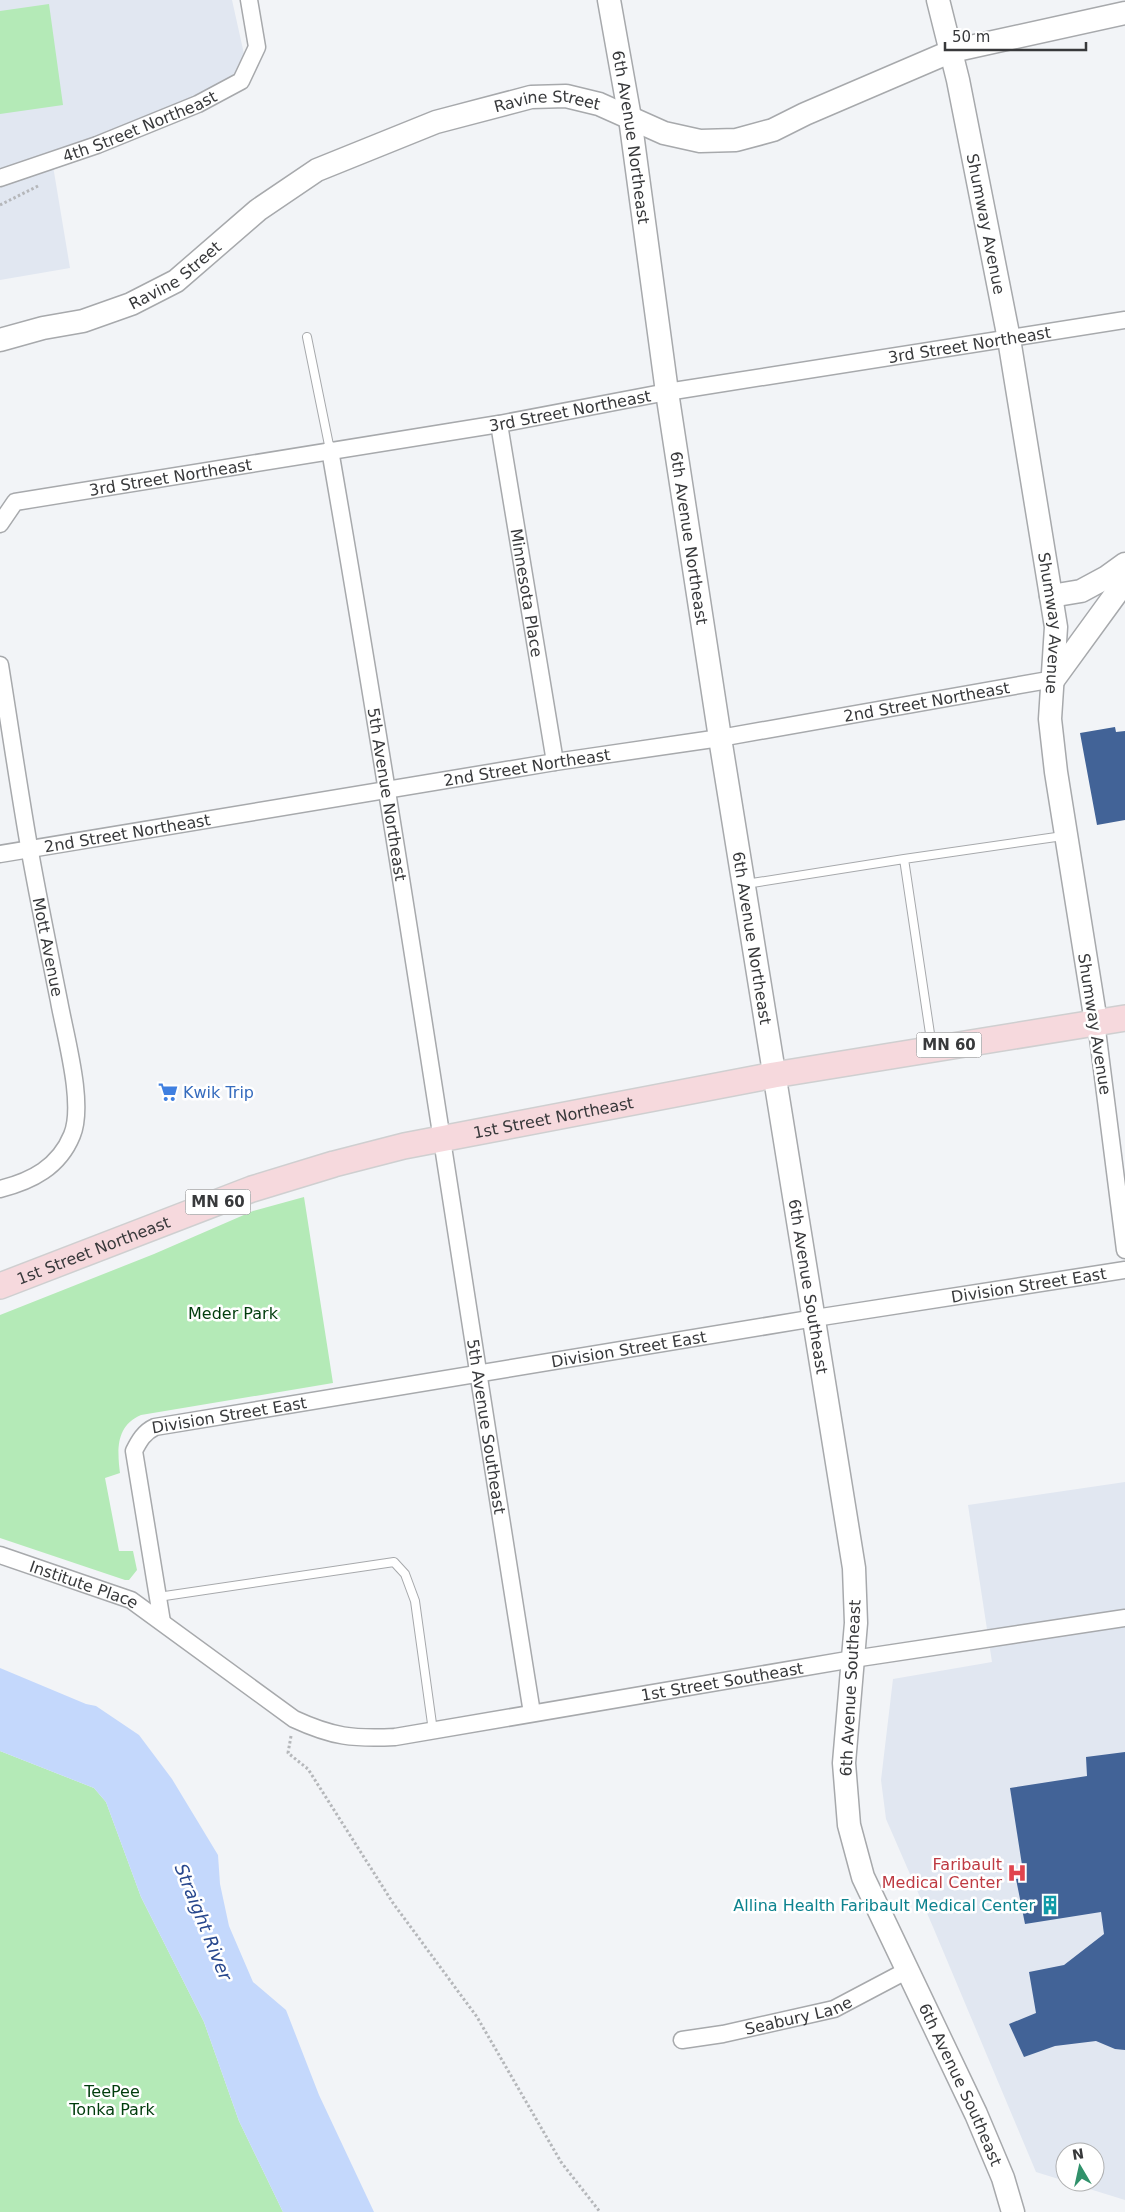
<svg xmlns="http://www.w3.org/2000/svg" width="1125" height="2212" font-family="'DejaVu Sans',sans-serif">
<style>
.built{fill:#e1e7f1}
.green{fill:#b4eab7}
.water{fill:#c4d8fc}
.building{fill:#426397}
.lines{fill:none;stroke-linecap:round;stroke-linejoin:round}
.lane-casing{stroke:#a7a9ac;stroke-width:10}
.street-casing{stroke:#a7a9ac;stroke-width:19}
.secondary-casing{stroke:#a7a9ac;stroke-width:25}
.primary-casing{stroke:#cfcfd0;stroke-width:28}
.path{stroke:#b5b7ba;stroke-width:3;stroke-dasharray:2.5 2.5;stroke-linecap:butt}
.lane{stroke:#fff;stroke-width:8}
.street{stroke:#fff;stroke-width:16}
.secondary{stroke:#fff;stroke-width:22}
.primary{stroke:#f6d9dd;stroke-width:25}
.labels{text-anchor:middle;stroke-width:5;stroke-linejoin:round;paint-order:stroke}
.shield{fill:#fff;stroke:#747476;stroke-width:1}
.shield-label{font-size:15px;font-weight:bold;fill:#38393b}
.street-label{font-size:16px;fill:#38393b;stroke:#fff}
.shop-label{font-size:16px;fill:#366cbe;stroke:#fff;text-anchor:start}
.park-label{font-size:16px;fill:#003c0c;stroke:#fff}
.health-label{font-size:16px;fill:#be3a42;stroke:#fff;text-anchor:end}
.culture-label{font-size:16px;fill:#0d838f;stroke:#fff;text-anchor:end}
.water-label{font-size:18px;font-style:italic;fill:#27478d;stroke:#fff}
</style>
<rect width="100%" height="100%" fill="#f2f4f7"/>
<path class="built" d="M0,0H232L244,54L241,81L52,160L70,268L0,280Z
M1125,1482V2200L1067,2182H1095V2152H1065V2181L1036,2172L933,1927L886,1819L881,1780L893,1679L992,1662L968,1505Z"/>
<path class="green" d="M49,4L63,105L0,114V11Z
M304,1197L333,1383L141,1415C116,1426 117,1449 120,1473L105,1478L119,1551H133L137,1570L129,1580H125L0,1538V1315L154,1254L253,1211Z
M0,1751L94,1788L106,1802L141,1897L204,2022L239,2121L283,2212H0Z"/>
<path class="water" d="M0,1668L86,1704L96,1706L139,1735L172,1779L218,1855L220,1884L229,1926L253,1982L286,2010L319,2095L374,2212H283L239,2121L204,2022L141,1897L106,1802L94,1788L0,1751Z"/>
<path class="building" d="M1115,727L1116,732L1125,731V820L1097,825L1080,733Z
M1125,1752V2050L1115,2049L1096,2041L1055,2046L1024,2057L1009,2024L1036,2013L1029,1972L1064,1965L1104,1934L1101,1912L1025,1924L1016,1879L1024,1878L1010,1788L1087,1776L1086,1757Z"/>
<g class="lines">
<defs>
<path id="lane" d="M307,337L330,450
M746,884L904,859
M932,1047L904,859L1063,836
M158,1597L394,1562L405,1574L415,1601L433,1731"/>
<g id="street">
<path id="s1" d="M0,178L97,145L198,104L241,81L257,47L249,0"/>
<path id="s2" d="M499,424L555,762"/>
<path id="s3" d="M330,450C403,870 464,1292 532,1713"/>
<path id="s4" d="M0,524L15,502L499,424L667,392L1125,320"/>
<path id="s5" d="M0,665C10,727 19,790 30,852C39,902 49,951 59,1001C65,1035 85,1104 72,1135C59,1167 32,1181 0,1189"/>
<path id="s6" d="M0,854L555,762L720,738L1054,679"/>
<path d="M1096,1022L1125,1250"/>
<path id="s7" d="M0,1555L131,1600L294,1719C333,1737 353,1739 395,1737L853,1659L1125,1618"/>
<path id="s8" d="M162,1622L134,1451C139,1441 144,1432 155,1427L815,1318L1125,1270"/>
<path id="s9" d="M682,2040L723,2034L834,2009L906,1971"/>
</g>
<g id="secondary">
<path id="s10" d="M609,0L630,118L667,392L720,738L854,1568L856,1623L844,1763L849,1825L863,1877L976,2114L1003,2178L1013,2212"/>
<path id="s11" d="M938,0L958,80L1009,339L1051,596L1056,627L1050,719L1056,772L1096,1022"/>
<path id="s12" d="M0,340L43,328L83,321L131,304L176,281L258,210L317,170L436,122L531,97L566,96L599,104L664,133L700,141L736,140L773,130L805,114L952,51L1125,13"/>
<path d="M1051,596L1081,591L1107,577L1125,564"/>
<path d="M1054,679L1118,591L1125,575"/>
</g>
<g id="primary">
<path id="s13" d="M0,1286L252,1189L334,1164L404,1146L774,1075L1125,1018"/>
</g>
</defs>
<use href="#lane" class="lane-casing"/>
<use href="#street" class="street-casing"/>
<use href="#secondary" class="secondary-casing"/>
<use href="#primary" class="primary-casing"/>
<path class="path" d="M0,205L40,185
M291,1736L288,1753L308,1769L393,1903L477,2017L561,2162L600,2212"/>
<use href="#lane" class="lane"/>
<use href="#street" class="street"/>
<use href="#secondary" class="secondary"/>
<use href="#primary" class="primary"/>
</g>
<defs>
<symbol id="supermarket-bare" viewBox="-9 -9 18 18"><path d="M-6-5.5h2.5l.6 2H6L4.5 2H-2.5L-4.4-4H-6ZM-1.5 3.2a1.3 1.3 0 1 0 .1 0ZM3 3.2a1.3 1.3 0 1 0 .1 0Z" fill="#3f7fe0" stroke="#fff" stroke-width="2.5" paint-order="stroke"/></symbol>
<symbol id="hospital-bare" viewBox="-9 -9 18 18"><path d="M-5-5h3v3.5h4V-5h3V5h-3V1.5h-4V5h-3Z" fill="#e0444e" stroke="#fff" stroke-width="2.5" paint-order="stroke"/></symbol>
<symbol id="building-bare" viewBox="-9 -9 18 18"><path d="M-4-6H4V6H1V3H-1V6H-4ZM-2.5-4.3h1.7v1.8h-1.7ZM.8-4.3h1.7v1.8H.8ZM-2.5-1h1.7V.8h-1.7ZM.8-1h1.7V.8H.8Z" fill="#0f9aa8" stroke="#fff" stroke-width="2.5" paint-order="stroke"/></symbol>
</defs>
<g fill-rule="evenodd">
<use href="#supermarket-bare" x="154" y="1078" width="28" height="28"/>
<use href="#hospital-bare" x="1003" y="1859" width="28" height="28"/>
<use href="#building-bare" x="1036" y="1891" width="28" height="28"/>
</g>
<g class="labels">
<g class="shield">
<rect x="916.5" y="1032.5" width="65" height="25" rx="4"/>
<rect x="185.5" y="1189.5" width="65" height="25" rx="4"/>
</g>
<g class="shield-label">
<text x="949" y="1050">MN 60</text>
<text x="218" y="1207">MN 60</text>
</g>
<g class="street-label">
<text dy="6" stroke="none"><textPath href="#s12" startOffset="609">Ravine Street</textPath></text>
<text dy="6" stroke="none"><textPath href="#s1" startOffset="149">4th Street Northeast</textPath></text>
<text dy="6" stroke="none"><textPath href="#s10" startOffset="139">6th Avenue Northeast</textPath></text>
<text dy="6" stroke="none"><textPath href="#s11" startOffset="229">Shumway Avenue</textPath></text>
<text dy="6" stroke="none"><textPath href="#s12" startOffset="189">Ravine Street</textPath></text>
<text dy="6" stroke="none"><textPath href="#s4" startOffset="994">3rd Street Northeast</textPath></text>
<text dy="6" stroke="none"><textPath href="#s4" startOffset="589">3rd Street Northeast</textPath></text>
<text dy="6" stroke="none"><textPath href="#s4" startOffset="184">3rd Street Northeast</textPath></text>
<text dy="6" stroke="none"><textPath href="#s10" startOffset="544">6th Avenue Northeast</textPath></text>
<text dy="6" stroke="none"><textPath href="#s2" startOffset="171">Minnesota Place</textPath></text>
<text dy="6" stroke="none"><textPath href="#s11" startOffset="634">Shumway Avenue</textPath></text>
<text dy="6" stroke="none"><textPath href="#s6" startOffset="939">2nd Street Northeast</textPath></text>
<text dy="6" stroke="none"><textPath href="#s6" startOffset="534">2nd Street Northeast</textPath></text>
<text dy="6" stroke="none"><textPath href="#s3" startOffset="349">5th Avenue Northeast</textPath></text>
<text dy="6" stroke="none"><textPath href="#s6" startOffset="129">2nd Street Northeast</textPath></text>
<text dy="6" stroke="none"><textPath href="#s10" startOffset="949">6th Avenue Northeast</textPath></text>
<text dy="6" stroke="none"><textPath href="#s5" startOffset="286">Mott Avenue</textPath></text>
<text transform="translate(1095 1024) rotate(81)" y="6">Shumway Avenue</text>
<text dy="6" stroke="none"><textPath href="#s13" startOffset="580">1st Street Northeast</textPath></text>
<text dy="6" stroke="none"><textPath href="#s13" startOffset="100">1st Street Northeast</textPath></text>
<text dy="6" stroke="none"><textPath href="#s8" startOffset="1091">Division Street East</textPath></text>
<text dy="6" stroke="none"><textPath href="#s10" startOffset="1302">6th Avenue Southeast</textPath></text>
<text dy="6" stroke="none"><textPath href="#s8" startOffset="686">Division Street East</textPath></text>
<text dy="6" stroke="none"><textPath href="#s8" startOffset="281">Division Street East</textPath></text>
<text dy="6" stroke="none"><textPath href="#s3" startOffset="989">5th Avenue Southeast</textPath></text>
<text dy="6" stroke="none"><textPath href="#s7" startOffset="89">Institute Place</textPath></text>
<text dy="6" stroke="none"><textPath href="#s7" startOffset="776">1st Street Southeast</textPath></text>
<text transform="translate(850 1688) rotate(-87)" y="6">6th Avenue Southeast</text>
<text dy="6" stroke="none"><textPath href="#s9" startOffset="119">Seabury Lane</textPath></text>
<text dy="6" stroke="none"><textPath href="#s10" startOffset="2128">6th Avenue Southeast</textPath></text>
</g>
<g class="shop-label">
<text x="183" y="1098">Kwik Trip</text>
</g>
<g class="park-label">
<text x="233" y="1319">Meder Park</text>
<text x="112" y="2097">TeePee<tspan x="112" dy="18">Tonka Park</tspan></text>
</g>
<g class="health-label">
<text x="1002" y="1870">Faribault<tspan x="1002" dy="18">Medical Center</tspan></text>
</g>
<g class="culture-label">
<text x="1035" y="1911">Allina Health Faribault Medical Center</text>
</g>
<g class="water-label">
<text transform="translate(203 1922) rotate(68)" y="6">Straight River</text>
</g>
</g>
<g transform="translate(1080 2167) rotate(351)"><circle r="24" fill="#ffffff" stroke="#afb0b1"/>
<path d="M0-4L9 19L0 12L-9 19Z" fill="#31916b"/>
<text y="-8" font-size="14" font-weight="bold" text-anchor="middle" fill="#38393b">N</text>
</g>
<path d="M945 42v8h141v-8" fill="none" stroke="#38393b" stroke-width="2.5"/>
<text x="952" y="42" font-size="15" fill="#38393b" stroke="#ffffff" stroke-width="4" paint-order="stroke">50 m</text>
</svg>
